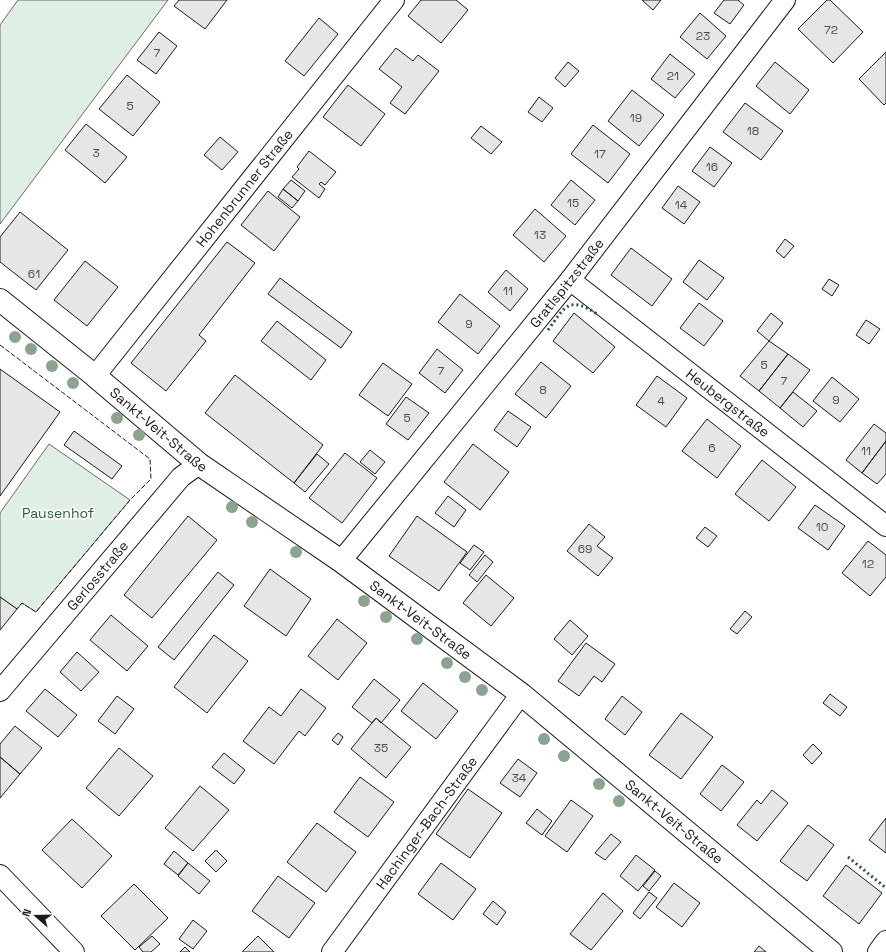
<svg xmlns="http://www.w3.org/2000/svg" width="886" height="952" font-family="'Space Grotesk',sans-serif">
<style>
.green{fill:#e0efe3;stroke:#6a6a6a}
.building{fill:#e6e6e6;stroke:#1a1a1a}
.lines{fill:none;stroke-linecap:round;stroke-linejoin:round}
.minor-casing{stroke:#1a1a1a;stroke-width:22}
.tertiary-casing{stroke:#1a1a1a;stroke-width:24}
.minor{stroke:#fff;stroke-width:20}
.tertiary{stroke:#fff;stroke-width:22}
.hedge{stroke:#2b5a34;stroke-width:3;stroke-dasharray:2 3;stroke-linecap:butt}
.fence{stroke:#1a1a1a;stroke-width:1;stroke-dasharray:5 2;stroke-linecap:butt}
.tree{fill:#8aa48f}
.labels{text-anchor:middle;stroke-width:3;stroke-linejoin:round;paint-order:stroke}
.number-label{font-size:12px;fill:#4d4d4d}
.street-label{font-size:14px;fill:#1a1a1a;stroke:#fff}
.park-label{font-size:14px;fill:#2b5a34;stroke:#fff}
</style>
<rect width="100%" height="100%" fill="#fff"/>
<path class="green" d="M18,0H168L0,224V25Z
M49,444L130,500L36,612L22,603L17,609L0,597V513Z"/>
<path class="building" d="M179,0H227L205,29L174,6Z
M421,0H456L468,10L441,43L408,16Z
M642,0H661L653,10Z
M724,0H738L744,5L730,24L714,13Z
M827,0H830L863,32L833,63L798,29Z
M700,13L726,36L707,59L680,37Z
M319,18L338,34L304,76L285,61Z
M159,32L177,46L156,74L137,60Z
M396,48L413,61L418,55L439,71L405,114L390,103L402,87L379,69Z
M886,52V103L884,105L859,79Z
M670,54L695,74L675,98L651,79Z
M568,62L579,71L565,87L555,78Z
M775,62L809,90L790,114L756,86Z
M127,75L160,102L133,136L99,109Z
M348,85L385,114L361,146L323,117Z
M632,90L664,115L639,146L608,121Z
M539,97L553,108L542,122L528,112Z
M745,103L783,131L761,160L723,132Z
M86,124L127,157L105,183L65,150Z
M593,125L630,154L608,183L571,154Z
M481,126L502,142L491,154L471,138Z
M220,137L238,152L222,170L204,155Z
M710,147L732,163L714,187L692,171Z
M309,151L336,172L325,185L321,182L319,184L325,189L319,198L292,177L299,169L297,167Z
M291,180L305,191L298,201L283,189Z
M571,180L595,200L575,225L551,205Z
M678,186L700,202L684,224L662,208Z
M283,189L298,201L292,208L278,197Z
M268,191L300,217L274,251L241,225Z
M535,209L566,236L544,262L513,235Z
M20,212L68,250L36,290L0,262V237Z
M785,239L794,246L784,258L776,251Z
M227,242L255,263L199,335L206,341L166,391L131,363Z
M631,248L672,279L652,306L611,275Z
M699,260L724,278L707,300L683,282Z
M85,261L118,287L87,326L54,300Z
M506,270L528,289L510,311L488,292Z
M280,278L352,332L341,348L268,294Z
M829,279L839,285L832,296L822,289Z
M460,294L500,326L478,354L438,322Z
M699,303L723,321L704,346L680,328Z
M574,313L615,347L593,373L553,341Z
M771,313L783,323L769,341L757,331Z
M866,320L880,329L869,344L856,335Z
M277,321L326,360L311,380L261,341Z
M769,341L788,354L759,391L740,376Z
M437,349L463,370L445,393L419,373Z
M788,354L810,370L780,408L759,391Z
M541,362L571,386L546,418L515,394Z
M383,363L412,384L388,416L359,395Z
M0,369L60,412L0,496Z
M235,375L323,445L294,483L205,413Z
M657,376L687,398L666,427L636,405Z
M832,377L859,399L840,422L813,401Z
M793,392L817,411L803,427L780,408Z
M406,397L429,413L408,440L386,424Z
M508,411L531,427L517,447L494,430Z
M707,419L741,446L717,478L682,451Z
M874,424L886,433V441L862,473L846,460Z
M74,431L122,466L112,479L64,445Z
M886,441V474L877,484L862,473Z
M473,444L509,472L480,510L444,482Z
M370,450L385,462L375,474L360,462Z
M345,453L377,478L342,523L309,498Z
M317,454L329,464L305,492L294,483Z
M762,460L796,487L769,521L735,494Z
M448,496L466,510L454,527L435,513Z
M815,505L845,526L828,550L798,528Z
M188,516L217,540L152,618L124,595Z
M417,516L467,552L439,591L389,556Z
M589,524L605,537L597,546L613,558L598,576L567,551Z
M705,527L717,536L708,547L696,538Z
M868,541L886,555V577L870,596L842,573Z
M474,545L484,552L470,570L460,563Z
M485,555L493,562L477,582L469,575Z
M270,569L311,599L286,636L244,606Z
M218,572L234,585L174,660L158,647Z
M486,575L514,598L491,626L463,603Z
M0,597L17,609L0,630Z
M745,611L752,617L737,634L730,629Z
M111,615L148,646L127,671L90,640Z
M337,619L367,643L338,680L308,656Z
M570,620L588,636L572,655L554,639Z
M214,635L248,661L207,713L174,687Z
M586,643L615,664L602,682L594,676L579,696L558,681Z
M77,652L99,672L81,691L60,672Z
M374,679L400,700L381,723L376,718L372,723L352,707Z
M423,683L458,711L436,739L401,711Z
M45,689L77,715L58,737L26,711Z
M301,689L326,708L305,736L299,731L274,764L243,741L269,707L281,716Z
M830,694L847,707L840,716L823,703Z
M117,696L134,709L115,734L98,721Z
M622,696L642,712L625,735L605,719Z
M681,713L713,737L681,779L649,755Z
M376,718L411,747L386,778L351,749Z
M15,726L42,748L20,774L0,757V744Z
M338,733L343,737L338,745L332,740Z
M813,744L822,753L812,764L803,755Z
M119,748L153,776L119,816L86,788Z
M224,753L245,770L234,784L212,767Z
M0,757L20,774L0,798Z
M518,759L537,773L520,797L500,783Z
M722,765L744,782L721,811L700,794Z
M360,777L394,802L368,837L334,812Z
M200,786L229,810L193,851L165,828Z
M468,789L502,813L470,858L436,834Z
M772,790L788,803L757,841L737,825L757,800L761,804Z
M571,800L593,816L567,852L545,836Z
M537,809L552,821L542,835L526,823Z
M886,818V853L869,840Z
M72,819L112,856L82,888L42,850Z
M317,823L356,852L326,892L287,862Z
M808,825L834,845L807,881L780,861Z
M611,834L621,842L605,860L595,853Z
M216,850L227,861L216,872L205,861Z
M174,851L188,863L178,875L164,864Z
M636,855L655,870L638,891L620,876Z
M188,863L210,881L199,894L178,876Z
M441,863L476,889L453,920L418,894Z
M846,865L882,893L859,924L823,896Z
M655,871L661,876L649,891L643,886Z
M278,876L315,903L289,938L252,911Z
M674,883L700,903L682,927L656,907Z
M134,884L168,918L135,950L101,916Z
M649,892L657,898L640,919L633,913Z
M603,893L623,911L591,950L570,934Z
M493,901L506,912L497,925L483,914Z
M193,920L207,931L193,949L179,939Z
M152,936L160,944L151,952H143L139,947Z
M258,936L274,952H242Z
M759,946L766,952H754Z
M185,947L190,952H180Z"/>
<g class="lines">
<defs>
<g id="minor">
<path id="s1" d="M570,280L886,526"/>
<path id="s2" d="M95,376L394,0"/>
<path id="s3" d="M341,561L570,280L785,0"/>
<path id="s4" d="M0,691L181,477L199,464"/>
<path d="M0,875L74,952"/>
<path id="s5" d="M332,952L521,694"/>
<path d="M878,952L886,941"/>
</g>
<g id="tertiary">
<path id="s6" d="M0,300L95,376L199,464L341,561L521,694L831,952"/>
</g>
</defs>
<use href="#minor" class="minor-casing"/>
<use href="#tertiary" class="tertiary-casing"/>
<use href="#minor" class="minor"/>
<use href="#tertiary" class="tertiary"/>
<path class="hedge" d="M548,330C565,307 568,295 597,314
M848,857L886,888"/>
<path class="fence" d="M0,345L150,459L151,479L130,500L36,612L22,603L17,609"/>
</g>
<g class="tree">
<circle cx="15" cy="337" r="6"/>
<circle cx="31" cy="349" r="6"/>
<circle cx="52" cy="366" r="6"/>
<circle cx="73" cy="383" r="6"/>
<circle cx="117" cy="418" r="6"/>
<circle cx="139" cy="435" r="6"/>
<circle cx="232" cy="507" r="6"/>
<circle cx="252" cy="522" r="6"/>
<circle cx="296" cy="552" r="6"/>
<circle cx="364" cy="601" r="6"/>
<circle cx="386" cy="617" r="6"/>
<circle cx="417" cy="639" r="6"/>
<circle cx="447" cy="663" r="6"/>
<circle cx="465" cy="677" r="6"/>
<circle cx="482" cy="690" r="6"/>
<circle cx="544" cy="739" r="6"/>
<circle cx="564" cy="756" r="6"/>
<circle cx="599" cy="784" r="6"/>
<circle cx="619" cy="801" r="6"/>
</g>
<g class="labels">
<g class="number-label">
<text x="831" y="34">72</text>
<text x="703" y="40">23</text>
<text x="157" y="57">7</text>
<text x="673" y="80">21</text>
<text x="130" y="110">5</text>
<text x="636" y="122">19</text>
<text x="753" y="135">18</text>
<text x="96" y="157">3</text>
<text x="600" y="158">17</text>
<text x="712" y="171">16</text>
<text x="573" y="207">15</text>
<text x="681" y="209">14</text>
<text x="540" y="239">13</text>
<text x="34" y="278">61</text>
<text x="508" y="295">11</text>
<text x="469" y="328">9</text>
<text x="764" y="369">5</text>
<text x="441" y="375">7</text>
<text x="784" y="385">7</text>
<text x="543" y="394">8</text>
<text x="836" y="404">9</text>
<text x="661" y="405">4</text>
<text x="407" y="422">5</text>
<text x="712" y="452">6</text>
<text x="866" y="455">11</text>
<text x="822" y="531">10</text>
<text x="585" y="553">69</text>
<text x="868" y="568">12</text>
<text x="381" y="752">35</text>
<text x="519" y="782">34</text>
</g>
<g class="street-label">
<text dy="5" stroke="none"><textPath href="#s2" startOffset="240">Hohenbrunner Straße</textPath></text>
<text dy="5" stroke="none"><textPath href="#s3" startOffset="358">Gratlspitzstraße</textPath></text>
<text dy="5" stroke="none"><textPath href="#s1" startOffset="200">Heubergstraße</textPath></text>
<text dy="5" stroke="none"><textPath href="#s6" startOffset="205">Sankt-Veit-Straße</textPath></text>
<text dy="5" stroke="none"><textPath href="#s4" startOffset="151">Gerlosstraße</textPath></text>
<text dy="5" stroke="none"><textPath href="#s6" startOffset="529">Sankt-Veit-Straße</textPath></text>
<text dy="5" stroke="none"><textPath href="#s6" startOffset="853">Sankt-Veit-Straße</textPath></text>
<text dy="5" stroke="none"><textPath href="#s5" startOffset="160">Hachinger-Bach-Straße</textPath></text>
</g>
<g class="park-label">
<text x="58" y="518">Pausenhof</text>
</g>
</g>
<g transform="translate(36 916) rotate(290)" stroke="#ffffff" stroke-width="3" paint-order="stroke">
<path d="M0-3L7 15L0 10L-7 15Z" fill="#1a1a1a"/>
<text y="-6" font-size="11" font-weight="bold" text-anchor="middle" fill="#1a1a1a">N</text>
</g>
</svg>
